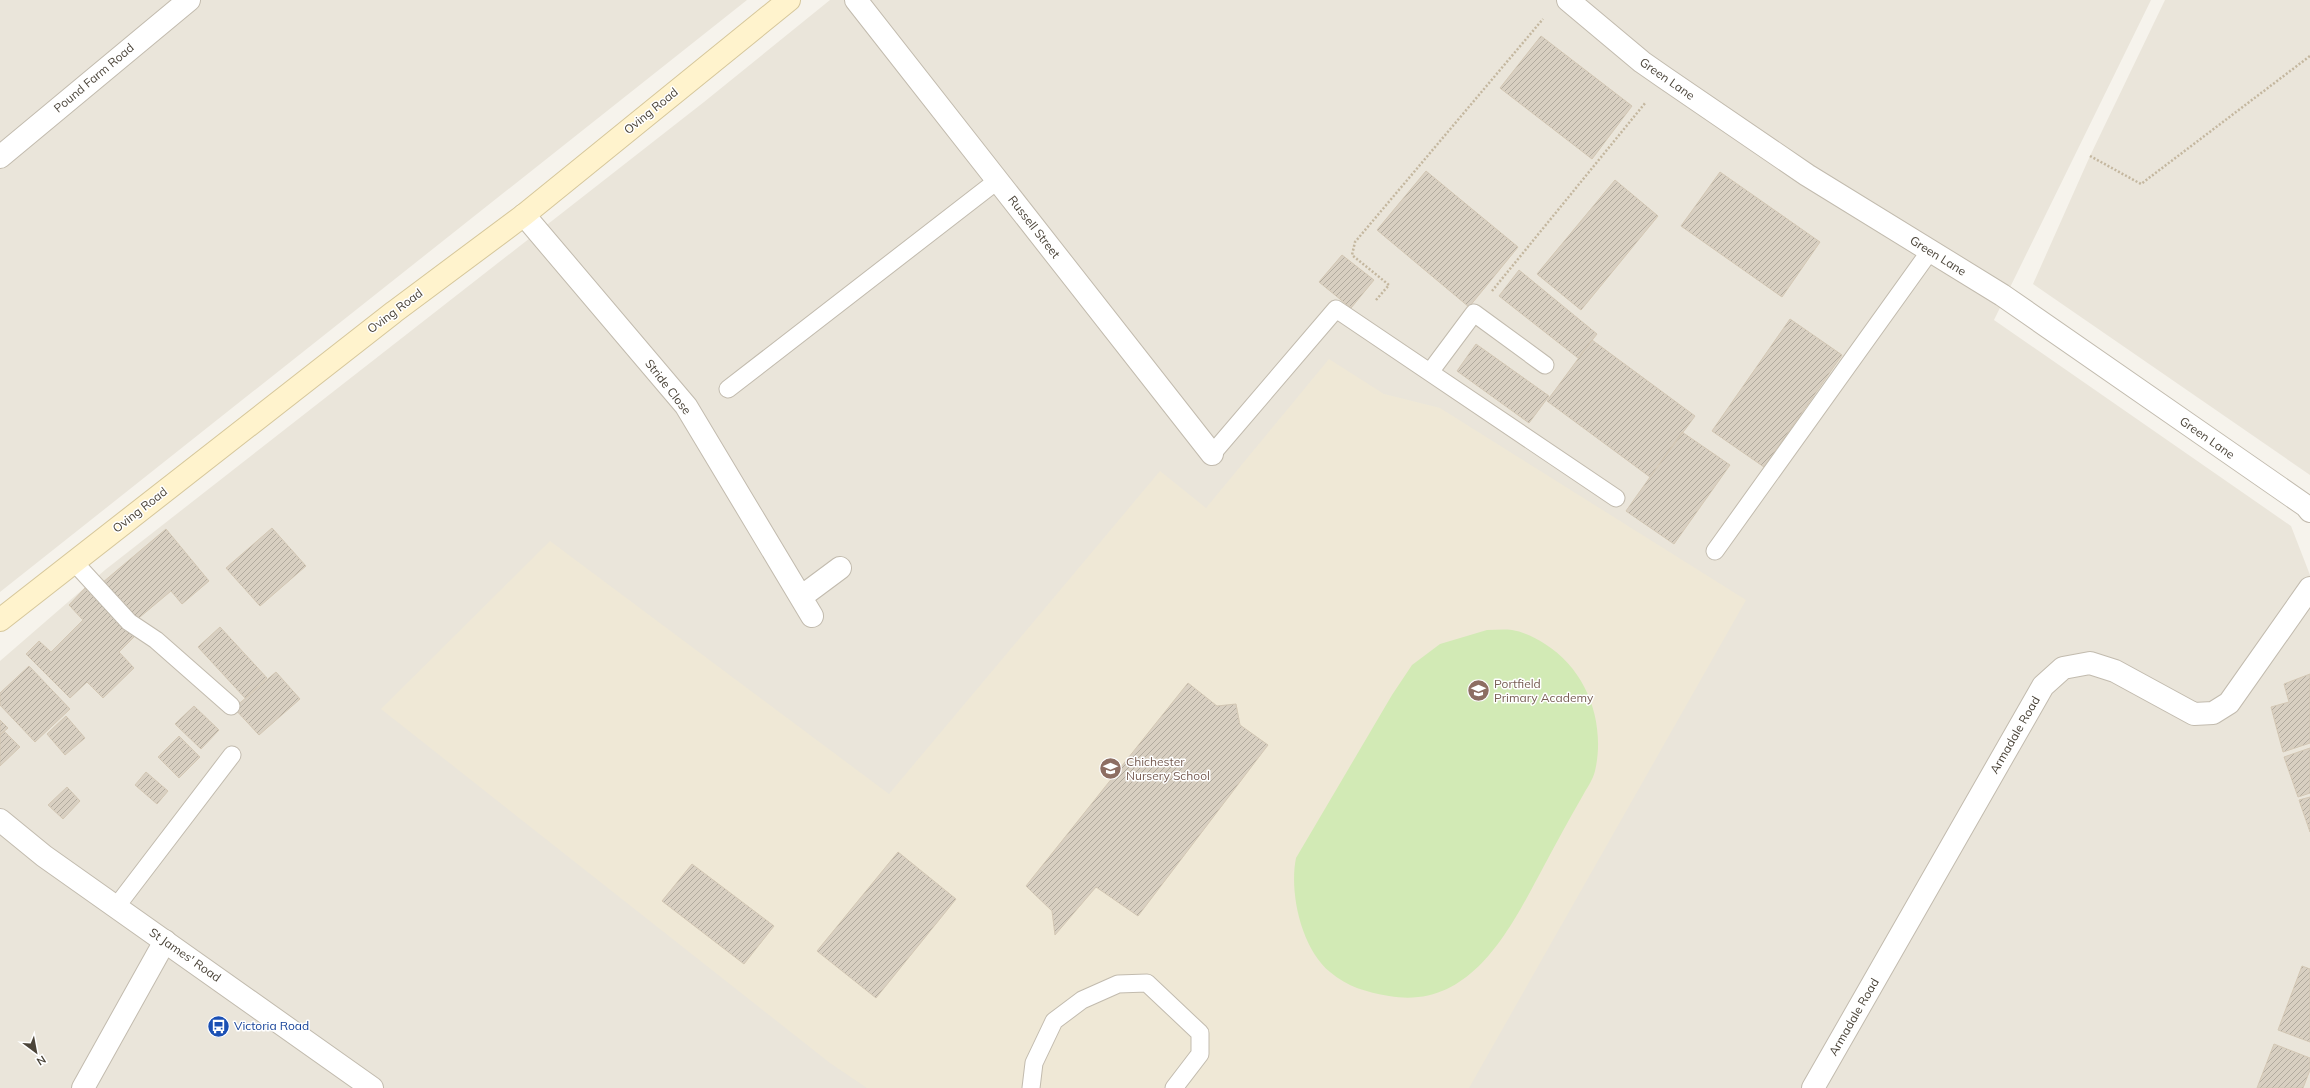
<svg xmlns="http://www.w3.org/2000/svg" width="2310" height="1088" font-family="Mulish,sans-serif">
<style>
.residential{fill:#eae5da}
.education{fill:#efe8d6}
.pitch{fill:#d2eab5}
.building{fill:url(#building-hatch);stroke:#d3c7b4}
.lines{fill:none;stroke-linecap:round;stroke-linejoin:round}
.service-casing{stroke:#c2bbae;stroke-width:19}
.minor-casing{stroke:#c2bbae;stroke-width:24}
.tertiary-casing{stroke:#c2bbae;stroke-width:24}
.secondary-casing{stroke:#d6c79b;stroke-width:24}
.path{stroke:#c4b79f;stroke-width:2.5;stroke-dasharray:2 2;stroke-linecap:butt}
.service{stroke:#fff;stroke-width:17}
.minor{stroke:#fff;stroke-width:22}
.tertiary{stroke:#fff;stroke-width:22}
.secondary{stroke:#fff3cd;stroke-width:22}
.labels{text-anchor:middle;stroke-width:3;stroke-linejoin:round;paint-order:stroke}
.street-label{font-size:12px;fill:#4b4439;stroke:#fff}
.education-label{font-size:12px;fill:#785e54;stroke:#fff;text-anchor:start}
.transit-label{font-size:12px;fill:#164399;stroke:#fff;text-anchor:start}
</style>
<defs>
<pattern id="building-hatch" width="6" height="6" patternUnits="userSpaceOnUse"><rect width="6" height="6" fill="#d8cfc1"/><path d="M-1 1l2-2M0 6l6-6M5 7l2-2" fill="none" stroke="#b1aa9e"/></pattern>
</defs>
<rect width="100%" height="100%" fill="#f6f3ec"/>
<path class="residential" d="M0,0H747L0,592Z
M830,0H2151L1994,320L2291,526L2310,575V1088H0V661L105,570L704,102Z
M2165,0H2310V475L2033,284L2090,156Z"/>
<path class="education" d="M1329,359L1384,394L1440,408L1746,600L1469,1088H867L830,1063L381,709L550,541L889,794L1160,471L1206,508Z"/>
<path class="pitch" d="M1487,630C1495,630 1504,629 1512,630C1524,632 1536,638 1545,644C1587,670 1606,723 1595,771C1593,780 1586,789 1582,797C1569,819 1557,842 1545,864C1512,925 1473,1011 1389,996C1366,992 1348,987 1330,972C1301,948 1289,892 1296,858L1392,695L1412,665L1440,644Z"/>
<path class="building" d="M1541,36L1632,106L1592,159L1500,88Z
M1426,171L1518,247L1469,307L1377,230Z
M1720,172L1820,242L1782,297L1681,226Z
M1615,180L1658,216L1581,310L1537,274Z
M1342,255L1374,280L1351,308L1319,282Z
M1519,270L1597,334L1578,358L1499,296Z
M1790,319L1842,355L1764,467L1712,431Z
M1592,340L1695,416L1650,477L1547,401Z
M1476,344L1549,396L1529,423L1457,371Z
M1682,432L1730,465L1674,544L1626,511Z
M272,528L306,566L260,606L226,568Z
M166,529L209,581L182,604L171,591L134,622L102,583Z
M85,588L134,637L119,652L134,668L103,698L87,682L70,698L26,654L39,641L51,652L83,620L69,605Z
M220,627L267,678L245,698L198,647Z
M29,666L70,709L35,742L0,705V693Z
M276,672L300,699L259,735L234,708Z
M2310,674V743L2283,752L2271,707L2289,702L2284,684Z
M1188,683L1217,706L1236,704L1240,725L1268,745L1138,916L1096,887L1055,935L1052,911L1026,886Z
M194,706L219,730L201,749L175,724Z
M66,716L85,738L65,755L47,734Z
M0,720L8,728L0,735Z
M4,731L20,747L0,766V735Z
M179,736L200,757L179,778L158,757Z
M2310,748V793L2298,797L2284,757Z
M146,772L168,791L157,804L135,785Z
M67,787L80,801L63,819L48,805Z
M2310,797V832L2299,800Z
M898,852L956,899L876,998L817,951Z
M692,864L774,926L744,964L662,901Z
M2302,966L2310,969V1042L2278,1030Z
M2274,1044L2310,1058V1070L2303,1088H2257Z"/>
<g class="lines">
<defs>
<path id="service" d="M1430,372L1474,313L1545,365
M728,389L998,180
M1212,454L1336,309L1616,498
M1715,551L1930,251
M74,562L129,622L156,640L231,706
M116,907L232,755
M1031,1088L1034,1063L1054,1021L1082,1000L1118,984L1147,983L1200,1033V1054L1174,1088"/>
<path id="minor" d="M856,0L1212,454
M1568,0L1642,62L1665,78L1807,175L2002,295L2306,506L2310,511
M0,157L189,0
M524,215L686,406L812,616
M801,597L840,568
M83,1088L165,941
M1813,1088L2043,686L2063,668L2090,663L2115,671L2194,714L2213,713L2229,703L2310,588"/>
<path id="tertiary" d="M0,820L44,856L372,1088"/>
<path id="secondary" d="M0,620L394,312L524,215L789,0"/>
</defs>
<use href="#service" class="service-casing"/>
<use href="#minor" class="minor-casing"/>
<use href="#tertiary" class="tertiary-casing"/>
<use href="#secondary" class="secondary-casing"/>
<path class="path" d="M2090,156L2141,184L2310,56
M1492,291L1646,102
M1376,300L1389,285L1352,255L1355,242L1543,19"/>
<use href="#service" class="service"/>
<use href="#minor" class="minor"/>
<use href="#tertiary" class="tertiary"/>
<use href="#secondary" class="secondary"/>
</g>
<defs>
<symbol id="school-disc" viewBox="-11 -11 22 22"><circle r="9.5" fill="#8d6e63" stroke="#fff"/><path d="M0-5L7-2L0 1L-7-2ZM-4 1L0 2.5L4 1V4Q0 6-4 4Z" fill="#fff"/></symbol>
<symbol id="bus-disc" viewBox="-11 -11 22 22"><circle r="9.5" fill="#1a4fb4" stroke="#fff"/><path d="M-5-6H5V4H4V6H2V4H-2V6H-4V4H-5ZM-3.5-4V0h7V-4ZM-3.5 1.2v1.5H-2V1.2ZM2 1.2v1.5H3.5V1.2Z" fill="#fff"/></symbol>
</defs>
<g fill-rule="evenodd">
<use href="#school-disc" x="1466" y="678" width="25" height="25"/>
<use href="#school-disc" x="1098" y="756" width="25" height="25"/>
<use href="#bus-disc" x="206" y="1014" width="25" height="25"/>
</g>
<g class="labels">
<g class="street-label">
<text transform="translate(94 78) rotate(-40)" y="4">Pound Farm Road</text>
<text transform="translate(1667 79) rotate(35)" y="4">Green Lane</text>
<text transform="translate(651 111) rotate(-39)" y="4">Oving Road</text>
<text transform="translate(1034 227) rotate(52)" y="4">Russell Street</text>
<text transform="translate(1938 256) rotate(32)" y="4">Green Lane</text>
<text transform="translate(395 311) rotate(-37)" y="4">Oving Road</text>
<text transform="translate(668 387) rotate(52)" y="4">Stride Close</text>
<text transform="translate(2207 438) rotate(35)" y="4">Green Lane</text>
<text transform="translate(140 510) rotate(-38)" y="4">Oving Road</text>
<text transform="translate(2015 735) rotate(-60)" y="4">Armadale Road</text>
<text transform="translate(185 955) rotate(35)" y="4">St James' Road</text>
<text transform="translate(1854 1017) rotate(-60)" y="4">Armadale Road</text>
</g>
<g class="education-label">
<text x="1494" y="688">Portfield<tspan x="1494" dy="14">Primary Academy</tspan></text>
<text x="1126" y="766">Chichester<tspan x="1126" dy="14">Nursery School</tspan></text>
</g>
<g class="transit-label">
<text x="234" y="1030">Victoria Road</text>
</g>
</g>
<g transform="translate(36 1052) rotate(148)" stroke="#ffffff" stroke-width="3" paint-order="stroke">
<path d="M0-3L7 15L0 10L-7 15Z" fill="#4b4439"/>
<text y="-6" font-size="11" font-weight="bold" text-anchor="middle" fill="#4b4439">N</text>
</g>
</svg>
